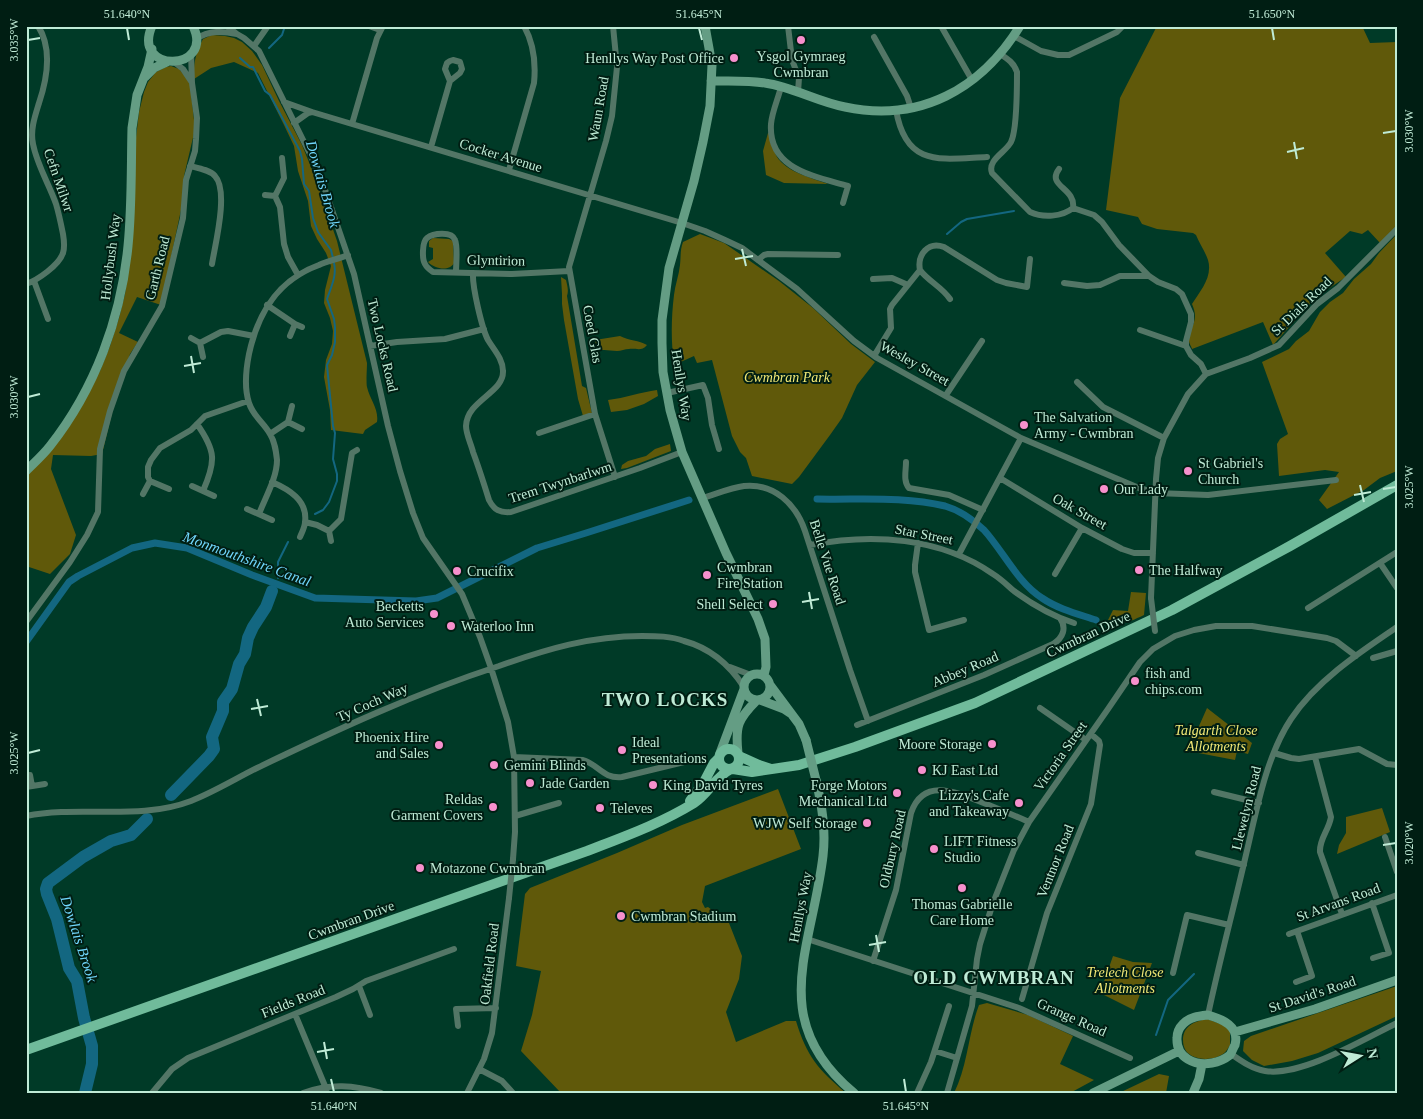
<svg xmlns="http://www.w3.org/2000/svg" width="1423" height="1119" font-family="'Times New Roman',serif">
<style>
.green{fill:#60590a}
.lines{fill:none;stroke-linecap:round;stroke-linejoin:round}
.stream{stroke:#136781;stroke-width:2}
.canal{stroke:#136781;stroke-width:7}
.river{stroke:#136781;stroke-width:12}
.street{stroke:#537666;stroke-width:6}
.secondary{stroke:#649d84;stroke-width:9}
.primary{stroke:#70bb9b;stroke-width:10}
.street-bridge{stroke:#537666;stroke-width:6}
.secondary-bridge{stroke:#649d84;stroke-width:9}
.ticks{fill:none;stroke:#bfebd6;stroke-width:2}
.poi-dot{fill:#f790cd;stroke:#001e13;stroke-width:2}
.labels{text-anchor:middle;stroke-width:4;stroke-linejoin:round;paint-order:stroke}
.poi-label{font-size:14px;fill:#bfebd6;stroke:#001e13;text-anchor:start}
.street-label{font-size:14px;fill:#bfebd6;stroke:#001e13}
.park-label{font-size:14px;font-style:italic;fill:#f1e876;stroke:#001e13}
.water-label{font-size:15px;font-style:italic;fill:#70d6fc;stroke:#001e13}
.district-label{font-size:19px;font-weight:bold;letter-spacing:1px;fill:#bfebd6;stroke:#001e13}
.neatline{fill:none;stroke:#bfebd6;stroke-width:2}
.ticks-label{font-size:12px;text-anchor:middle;fill:#bfebd6}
</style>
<rect width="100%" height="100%" fill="#003a27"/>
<path class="green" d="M1157,26H1362L1370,43L1397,42V226L1381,244L1368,230L1362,234L1350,231L1325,253L1346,277L1316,297L1273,345L1263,322L1192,349C1192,348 1189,343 1189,341C1186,329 1201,324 1192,304C1200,291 1213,277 1208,260C1205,251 1199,243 1196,235L1193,233L1157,229L1142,224L1138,217L1106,210L1120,98Z
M212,35L225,36L234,38L242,42L252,51L262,65L279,101L302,145L315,177L337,241L367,363C367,369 366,383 367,387C370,400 379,409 377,422L365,430L363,434L331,430L330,410L324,377L326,360L332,344L333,331L330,318L324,303L325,290L331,266L326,253L317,239L311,226L308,201L298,171L294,146L284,125L258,73L234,62L211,68L194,79C193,64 196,52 203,39Z
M171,66L179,69L185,76L190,84L195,129L184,176L182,205L161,305L137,297L119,333L138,342L130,354L114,405L102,454L91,456L53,455L51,469L76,535L70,554L50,574L26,566V477L48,453L100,371L110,346L119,318L125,294L131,251L135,146L139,112L144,92L148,82L156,72L166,67Z
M768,133H771C773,140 773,147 775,153C782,171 812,178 828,184L784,183L766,175L763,151Z
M700,234L724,243L779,281L813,308L851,344L875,362L857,385L842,418L830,435L799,477L792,484L752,476L746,458L740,452L732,436L712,360L697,363L694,356L674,365C671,342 671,319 674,295C675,285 679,275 680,265C681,256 680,250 683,242Z
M1397,234V471L1380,478L1364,490L1327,509L1319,500L1339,472L1325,470L1279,476L1277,444L1280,439L1288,434L1262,362L1289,349L1296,341L1309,331L1320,312L1330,302L1343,293L1354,279L1371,264L1379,253Z
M433,238L449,239L453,241L454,263C449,272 435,269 428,262L433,259V248L429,247V241Z
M561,277L566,280C567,285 569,290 567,296L582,386L586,388L592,413L583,416L578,399L564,320L562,304V294Z
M620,336C629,341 639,340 647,345C641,352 637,348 629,349C625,349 621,351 617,351C610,351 605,349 597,351L595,340Z
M657,390L658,396L644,404L627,410L611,412L608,400C625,398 641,392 657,390Z
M670,444L671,451L627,468L621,469L622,465L628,461L646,456L655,449Z
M1131,592L1146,593L1144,615C1129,622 1124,625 1108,620L1113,610L1128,611Z
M1207,708L1252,743L1248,754L1237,751L1235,760L1188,751Z
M778,789L801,849L705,886L702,902L705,908L708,907L729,923L742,956L739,979L726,1012L736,1042L786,1021H796C807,1057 818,1069 846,1093H561L521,1051L532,1015L541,971L516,966L525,894L530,888L617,853L682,825Z
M1382,808L1390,832L1337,854L1339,845L1346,833V817Z
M1113,956L1133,962L1152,963L1134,1010L1100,993Z
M1397,986V1016L1318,1053L1292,1061L1264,1066L1252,1060L1243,1051L1244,1041L1251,1036Z
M987,1003L1028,1015L1073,1036L1060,1064L1094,1080L1070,1093H954C968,1065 968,1034 979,1005Z
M1207,1019L1226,1026L1230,1032V1045C1228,1048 1226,1052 1223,1054C1213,1061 1194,1061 1186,1051C1184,1048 1183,1044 1183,1040C1183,1026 1195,1021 1207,1019Z
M1159,1074L1169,1076L1166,1093H1119Z"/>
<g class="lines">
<path class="stream" d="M269,48L282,35L285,26
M240,58L250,67H253L265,91L270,95L300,151L302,159L304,184L309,191L313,218L318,232L331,250L333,258
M947,234L961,222L967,219L1014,211
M315,514L323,510L329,502L337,481V474L333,459L335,433L333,426L327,365L332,355L335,342V327L334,319L327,299C331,287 337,276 334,263
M278,578V562L288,542
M1156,1035L1168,1000L1194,974"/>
<path class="canal" d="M817,499C859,500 904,496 945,506C959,510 973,520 984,530C1003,551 1018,583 1042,598C1058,609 1078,614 1096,620
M26,642L69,582L78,576L132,548L155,543L187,548L252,575L315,598L416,601L437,598L537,548L586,533L689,500"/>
<path class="river" d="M171,795L209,756L214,749L212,737L223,711V702L232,689L239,664L245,654L248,638L253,627L266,607L272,591
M85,1093L92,1064V1046L84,1018L77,981L69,968L57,919L47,894L46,889L48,883L83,857L111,841L131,835L147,819"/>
<path class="street" d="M369,26L380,30
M613,26L617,67L612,116L606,141L569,267L595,414L615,477
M788,26L792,60L799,78L798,92
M941,26L972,80
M237,34L244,38L259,51L311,156L322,181L354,274L388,426L400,471L413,513L423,538L462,594L480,637L491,668L508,722L514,757L515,832L513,859
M1014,36L1041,51L1058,55H1069L1117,32L1123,26
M874,37L907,96L911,108
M196,39C209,30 223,31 237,34L227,26
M254,46L268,26
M1000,54C1008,59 1014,63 1017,72C1017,87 1017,130 1011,142C1006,152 987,160 992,173L1030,212C1043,218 1062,217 1073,208L1094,215L1102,222L1119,245L1149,276L1158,282L1176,289L1182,294L1191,314V322L1186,341V346L1191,355L1201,364L1206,374
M174,62L183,69L191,81
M781,87C778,99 772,112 771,124C768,169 814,176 848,186L843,203
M284,102L312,112
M896,110C906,168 941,159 987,157
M294,123L308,113L312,112L682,223L705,231L725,240L742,248L758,260L797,289L854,341L877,358L1021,438L1139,488L1156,493L1208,495L1336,480
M352,124L377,38L383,26
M431,147L450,81L460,73L462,69L460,62L453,60L450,61L447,63L445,69L450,81
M190,166C198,168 210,170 215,176C229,191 215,245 212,264
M1059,169C1046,186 1076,188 1073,208
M509,170L534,83C536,63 534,44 524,26
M265,195L275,196L280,207L284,244L288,257L298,275
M275,196L284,178L282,158
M758,260L764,255L768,254L838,255
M920,270C917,255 928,241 944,247L997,280L1006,283L1027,287L1030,259
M456,272C456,264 458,247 455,240C452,231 433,233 427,238C422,242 422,259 425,264C427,268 430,270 433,272L512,274L569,271
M473,273C472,286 482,329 488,340C494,350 503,359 503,371C504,393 467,400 466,426C466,434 471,444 473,452C479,468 484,484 489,500C494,510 500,513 511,512L640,468L682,452
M873,279L892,278L908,285
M34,281L48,319
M1064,283L1087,286L1100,285L1120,276H1149
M26,284C38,280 59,265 63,253C65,247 64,240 63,234C61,224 59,214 56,204C49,184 37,165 33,144C30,130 35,116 39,103C47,79 53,49 38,26
M267,305L295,324L290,336
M295,324L302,327
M1140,330L1186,346
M191,338L200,343L203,357
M200,343L221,332L228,331L254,336
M370,346L397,342L445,339L484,329
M874,356L891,328L890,309L892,305L920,270C928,281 942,287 950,299
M1077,382L1103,407L1164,438
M667,393L703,385L708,398L712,425L719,449
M946,395L982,341
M288,422L302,429
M197,424C216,451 216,461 203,491
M539,433L595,414
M270,434L288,422L292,406
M906,462C906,471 903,481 909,488L949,495L983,510
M1000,478L1082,528L1122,549L1134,553H1153
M272,482C288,489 308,500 305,522C305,527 302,532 300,537
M192,486L214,496
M169,489L150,481L148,477V467L151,460L160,448L191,430L205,416L248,401
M143,494L150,481
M702,498C716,494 730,488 744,486C774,483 796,504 805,531L850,670L868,721
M247,509L272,520
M259,514C265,498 277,478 277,460C276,451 275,442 270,434C264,423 253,416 249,403C244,388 246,369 249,354C258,312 278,280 319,265C328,261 338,259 348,255
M305,522L317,525L329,531
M331,541L329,531L341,519L352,453L357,450
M918,543L915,565V572L929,630L964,620
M810,545C872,533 940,537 993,574C1001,579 1007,585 1014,591C1033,605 1052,616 1074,623
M959,554L1021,438
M1380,563L1397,588
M1055,574L1082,528
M1151,598L1156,479L1158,458L1164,438L1188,394L1206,374L1250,358L1279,345L1317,304L1338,288L1397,229
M1308,608L1397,552
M26,622L70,562L87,535L98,512L100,449L110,411L124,371L162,306L183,218L186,180L195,151L196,139L197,118L192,83L191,53
M1373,658L1397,651
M730,667L751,675
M1040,708L1086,740
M857,725L984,675L1053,644C1063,638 1067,628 1060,618
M1274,753L1291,758L1299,759L1359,749L1387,764L1397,765
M514,757L583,760C599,765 603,779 622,777L684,762
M1315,757L1331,817C1329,830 1319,839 1320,852L1342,914
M30,775L32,786
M26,787L45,784
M1214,792L1259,803
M26,816C80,805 139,821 191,801C214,792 235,779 257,768C336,730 416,693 499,666C547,649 590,636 642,636C656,636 671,636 684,641C710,648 729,664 744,687
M515,816L559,803
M1385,837L1397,872
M1198,853L1244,865
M1372,903L1389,953L1373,958
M1289,934L1397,895
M807,939L1019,1008L1130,1058
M873,961L896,890L911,813C923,777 956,792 981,802C997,808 1013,815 1029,822
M1173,973L1187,915L1229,925
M1296,982L1312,976L1297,931
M359,986L370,1015
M1022,999L1047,913L1091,804L1100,745L1099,741L1091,734
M295,1014L325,1086L327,1093
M1208,1015C1219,963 1233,911 1245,859C1256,814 1265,758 1291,719C1316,681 1360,652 1397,627
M458,1026L456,1009L496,1008
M935,1051L957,1058
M1231,1054C1241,1061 1252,1069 1265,1071C1301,1077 1364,1039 1397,1023
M479,1069L502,1081L513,1093
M152,1093L172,1069L188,1058L336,997L353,989L366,981L454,949
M303,1093C330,1083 354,1085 381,1093
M467,1093L484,1059L492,1033L509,898
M917,1093L931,1062L949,1006
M947,1093L972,1006L977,959L980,944L993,903L1014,850L1029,822L1108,709L1140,662L1153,649L1175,636L1194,630L1216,626H1252L1327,638L1336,641L1356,656"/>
<path class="secondary" d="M152,26C131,74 215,72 193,26
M705,26L712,65L710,106L703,142L694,181L669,268L662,320V343L663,372L670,410L682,452L726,553L758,619L765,639L766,667L764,675
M145,77L154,68L167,62
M711,81C729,81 747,80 765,83C793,87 818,102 845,107C920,123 981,89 1020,26
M26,471C34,463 43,455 50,446C95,389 121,318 128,246C132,207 131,167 132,128L137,95L148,67L152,49
M744 687a13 13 0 1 1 26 0a13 13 0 1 1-26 0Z
M770,685L799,724L806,740
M760,700L784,709L790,713
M720,753L744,689
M738,753C735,726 738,719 757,700
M816,780C822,806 826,830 823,856C812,949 766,1020 854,1093
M1208,1015C1222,1019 1240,1026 1235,1045C1233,1048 1232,1052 1230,1055C1225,1059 1218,1062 1212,1063C1195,1066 1176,1058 1177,1038C1177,1033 1179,1028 1183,1024C1189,1017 1199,1016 1208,1015Z
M1235,1032L1315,1009L1397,980
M1093,1093L1179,1051
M1193,1093L1199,1079L1202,1064"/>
<path class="primary" d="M719 759a10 10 0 1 1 20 0a10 10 0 1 1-20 0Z
M739,756L759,765L771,769
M733,769L752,772L799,765L855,747L975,703L1172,610L1290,546L1397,485
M690,801L704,782L714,763L719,758
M26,1050L587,851C623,837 660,824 694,803C708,794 716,776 731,769"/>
<path class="street-bridge" d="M1151,598L1155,631
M509,898L513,859"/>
<path class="secondary-bridge" d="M806,740L816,780"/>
</g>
<path class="ticks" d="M127,28L129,40M699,28L702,40M1272,28L1274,40M28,40L40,38M1383,133L1396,131M1294,142L1297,159M1287,152L1304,148M742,249L746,266M735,259L753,256M191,356L194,373M184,366L201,363M28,397L40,394M1360,485L1364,502M1383,489L1396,487M1354,495L1371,492M809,592L812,609M802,602L819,599M257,699L261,716M251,709L268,706M28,753L40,750M1383,845L1396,843M876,935L879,952M869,945L886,942M324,1042L327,1059M317,1052L334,1049M331,1079L334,1092M904,1079L906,1092"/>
<g class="poi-dot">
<circle cx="801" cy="40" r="5"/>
<circle cx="734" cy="58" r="5"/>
<circle cx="1024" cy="425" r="5"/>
<circle cx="1188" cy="471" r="5"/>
<circle cx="1104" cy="489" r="5"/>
<circle cx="1139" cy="570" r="5"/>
<circle cx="457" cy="571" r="5"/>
<circle cx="707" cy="575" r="5"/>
<circle cx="773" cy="604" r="5"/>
<circle cx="434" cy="614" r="5"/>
<circle cx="451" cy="626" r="5"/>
<circle cx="1135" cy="681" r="5"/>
<circle cx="992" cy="744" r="5"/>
<circle cx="439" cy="745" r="5"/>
<circle cx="622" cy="750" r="5"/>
<circle cx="494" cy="765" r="5"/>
<circle cx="922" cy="770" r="5"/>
<circle cx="530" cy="783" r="5"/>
<circle cx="653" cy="785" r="5"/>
<circle cx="897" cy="793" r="5"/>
<circle cx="1019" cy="803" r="5"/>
<circle cx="493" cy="807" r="5"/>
<circle cx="600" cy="808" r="5"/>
<circle cx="867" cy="823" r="5"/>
<circle cx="934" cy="849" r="5"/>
<circle cx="420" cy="868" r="5"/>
<circle cx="962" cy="888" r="5"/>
<circle cx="621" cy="916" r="5"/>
</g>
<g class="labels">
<g class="poi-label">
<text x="801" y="61" text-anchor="middle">Ysgol Gymraeg<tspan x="801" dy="16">Cwmbran</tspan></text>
<text x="724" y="63" text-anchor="end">Henllys Way Post Office</text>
<text x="1034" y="422">The Salvation<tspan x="1034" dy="16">Army - Cwmbran</tspan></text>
<text x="1198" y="468">St Gabriel's<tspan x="1198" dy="16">Church</tspan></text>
<text x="1114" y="494">Our Lady</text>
<text x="717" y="572">Cwmbran<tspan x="717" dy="16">Fire Station</tspan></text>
<text x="1149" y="575">The Halfway</text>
<text x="467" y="576">Crucifix</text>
<text x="763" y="609" text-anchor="end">Shell Select</text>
<text x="424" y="611" text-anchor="end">Becketts<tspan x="424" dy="16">Auto Services</tspan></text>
<text x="461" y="631">Waterloo Inn</text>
<text x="1145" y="678">fish and<tspan x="1145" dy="16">chips.com</tspan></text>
<text x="429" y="742" text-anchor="end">Phoenix Hire<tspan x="429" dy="16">and Sales</tspan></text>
<text x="632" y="747">Ideal<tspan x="632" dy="16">Presentations</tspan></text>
<text x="982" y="749" text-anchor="end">Moore Storage</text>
<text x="504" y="770">Gemini Blinds</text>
<text x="932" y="775">KJ East Ltd</text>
<text x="540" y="788">Jade Garden</text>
<text x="663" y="790">King David Tyres</text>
<text x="887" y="790" text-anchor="end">Forge Motors<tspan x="887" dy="16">Mechanical Ltd</tspan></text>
<text x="1009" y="800" text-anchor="end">Lizzy's Cafe<tspan x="1009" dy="16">and Takeaway</tspan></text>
<text x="483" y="804" text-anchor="end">Reldas<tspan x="483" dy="16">Garment Covers</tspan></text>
<text x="610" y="813">Televes</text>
<text x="857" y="828" text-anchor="end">WJW Self Storage</text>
<text x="944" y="846">LIFT Fitness<tspan x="944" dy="16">Studio</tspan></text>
<text x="430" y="873">Motazone Cwmbran</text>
<text x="962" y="909" text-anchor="middle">Thomas Gabrielle<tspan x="962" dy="16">Care Home</tspan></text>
<text x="631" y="921">Cwmbran Stadium</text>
</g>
<g class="street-label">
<text transform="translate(598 109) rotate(-80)" y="5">Waun Road</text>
<text transform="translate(501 155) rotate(17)" y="5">Cocker Avenue</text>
<text transform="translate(59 180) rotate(71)" y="5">Cefn Milwr</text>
<text transform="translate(110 257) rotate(-83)" y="5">Hollybush Way</text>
<text transform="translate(496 260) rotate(1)" y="5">Glyntirion</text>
<text transform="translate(157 268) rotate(-76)" y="5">Garth Road</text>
<text transform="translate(1301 306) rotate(-44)" y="5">St Dials Road</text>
<text transform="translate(593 334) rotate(80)" y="5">Coed Glas</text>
<text transform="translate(383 345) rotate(77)" y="5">Two Locks Road</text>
<text transform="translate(915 363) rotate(29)" y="5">Wesley Street</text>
<text transform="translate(682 385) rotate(81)" y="5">Henllys Way</text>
<text transform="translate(560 482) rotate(-18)" y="5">Trem Twynbarlwm</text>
<text transform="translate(1080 511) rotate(29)" y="5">Oak Street</text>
<text transform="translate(924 534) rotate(11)" y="5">Star Street</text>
<text transform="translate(828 562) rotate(72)" y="5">Belle Vue Road</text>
<text transform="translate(1088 634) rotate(-25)" y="5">Cwmbran Drive</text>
<text transform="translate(965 669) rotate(-23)" y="5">Abbey Road</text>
<text transform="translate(372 702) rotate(-24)" y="5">Ty Coch Way</text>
<text transform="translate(1060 756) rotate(-55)" y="5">Victoria Street</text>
<text transform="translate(1246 808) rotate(-76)" y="5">Llewelyn Road</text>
<text transform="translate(892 849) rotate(-77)" y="5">Oldbury Road</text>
<text transform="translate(1055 861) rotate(-68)" y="5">Ventnor Road</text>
<text transform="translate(1338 902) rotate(-20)" y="5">St Arvans Road</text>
<text transform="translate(800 907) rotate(-79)" y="5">Henllys Way</text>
<text transform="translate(351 920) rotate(-20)" y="5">Cwmbran Drive</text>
<text transform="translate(489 964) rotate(-83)" y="5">Oakfield Road</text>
<text transform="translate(1312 994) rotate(-18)" y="5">St David's Road</text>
<text transform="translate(293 1001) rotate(-22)" y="5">Fields Road</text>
<text transform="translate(1072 1017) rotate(24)" y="5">Grange Road</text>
</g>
<g class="park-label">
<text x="787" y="382">Cwmbran Park</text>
<text x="1216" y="735">Talgarth Close<tspan x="1216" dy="16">Allotments</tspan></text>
<text x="1125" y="977">Trelech Close<tspan x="1125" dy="16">Allotments</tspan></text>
</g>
<g class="water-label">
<text transform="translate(323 184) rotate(74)" y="5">Dowlais Brook</text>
<text transform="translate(247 559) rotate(20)" y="5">Monmouthshire Canal</text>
<text transform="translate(79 939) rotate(72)" y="5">Dowlais Brook</text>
</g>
<g class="district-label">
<text x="665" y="706">TWO LOCKS</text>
<text x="994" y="984">OLD CWMBRAN</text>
</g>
</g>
<rect width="1423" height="1119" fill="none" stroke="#001e13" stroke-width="55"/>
<g transform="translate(1360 1056) rotate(79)" stroke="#001e13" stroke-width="4" paint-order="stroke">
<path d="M0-4L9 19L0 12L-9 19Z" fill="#bfebd6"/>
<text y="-8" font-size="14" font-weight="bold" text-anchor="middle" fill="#bfebd6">N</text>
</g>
<rect x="28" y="28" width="1368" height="1064" class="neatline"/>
<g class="ticks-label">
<text x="127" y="18">51.640°N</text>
<text x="699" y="18">51.645°N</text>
<text x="1272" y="18">51.650°N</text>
<text transform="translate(14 40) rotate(-90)" y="4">3.035°W</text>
<text transform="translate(1409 131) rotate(-90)" y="4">3.030°W</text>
<text transform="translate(14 397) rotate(-90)" y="4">3.030°W</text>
<text transform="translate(1409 487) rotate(-90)" y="4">3.025°W</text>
<text transform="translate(14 753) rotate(-90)" y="4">3.025°W</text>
<text transform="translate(1409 843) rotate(-90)" y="4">3.020°W</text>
<text x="334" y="1110">51.640°N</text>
<text x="906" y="1110">51.645°N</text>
</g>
</svg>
